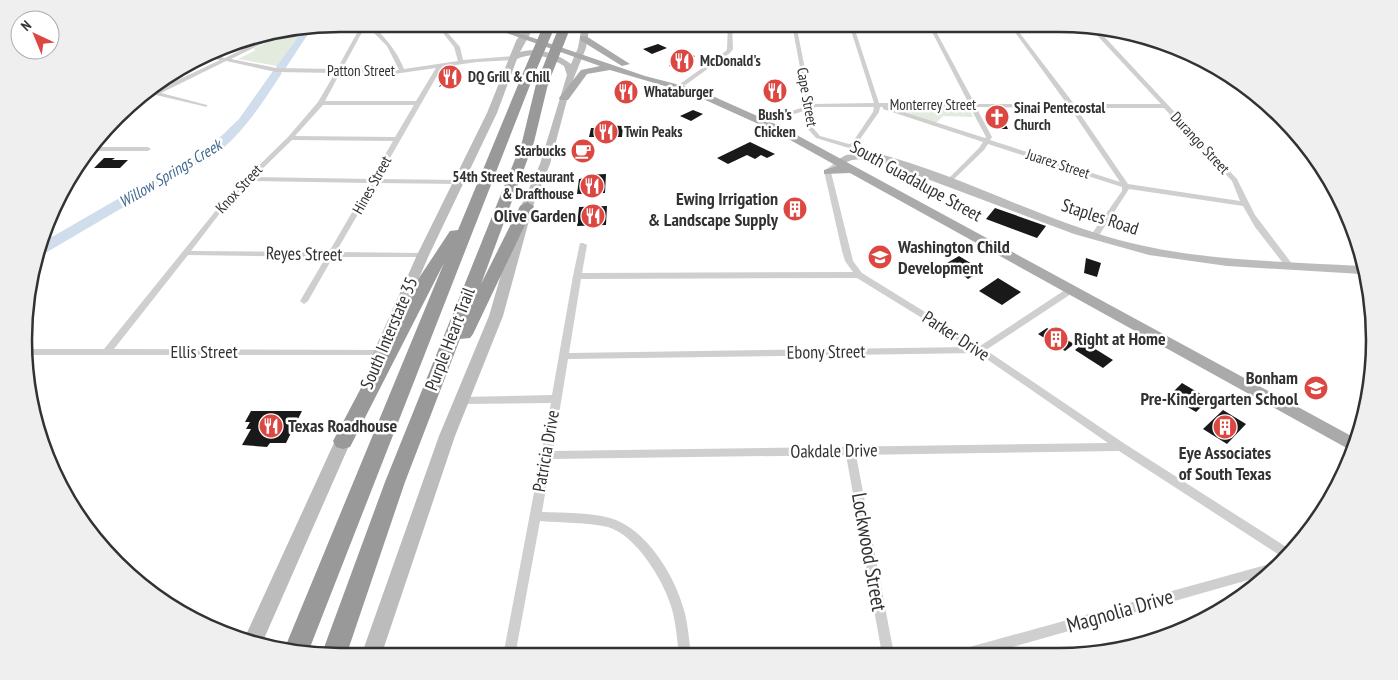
<svg xmlns="http://www.w3.org/2000/svg" width="1398" height="680" font-family="'PT Sans Narrow',sans-serif">
<style>
.green{fill:#e3eade}
.lines{fill:none;stroke-linecap:round;stroke-linejoin:round}
.river{fill:#cfddec;fill-rule:evenodd}
.building{fill:#191919}
.minor{fill:#cfcfcf;fill-rule:evenodd}
.secondary{fill:#bcbcbc;fill-rule:evenodd}
.primary{fill:#aaa;fill-rule:evenodd}
.motorway{fill:#999;fill-rule:evenodd}
.motorway-bridge{stroke:#999;stroke-width:11}
.labels{text-anchor:middle;stroke-width:5;stroke-linejoin:round;paint-order:stroke}
.far-poi-label{font-size:15px;font-weight:bold;fill:#323232;stroke:#fff;text-anchor:start}
.far-street-label{font-size:15px;fill:#323232;stroke:#fff}
.far-water-label{font-size:16px;font-style:italic;fill:#436a90;stroke:#fff}
.street-label{font-size:18px;fill:#323232;stroke:#fff}
.poi-label{font-size:18px;font-weight:bold;fill:#323232;stroke:#fff;text-anchor:end}
.near-street-label{font-size:21px;fill:#323232;stroke:#fff}
.rim{fill:none;stroke:#323232;stroke-width:2.5}
</style>
<rect width="100%" height="100%" fill="#fff"/>
<path class="green" d="M303,30L277,66L238,59L256,50L253,49L286,33Z
M895,108H969L973,117L943,116L936,123L893,109Z"/>
<g class="lines">
<path class="river" d="M312,28L285,69H277L276,67L303,30Z
M277,70L282,73C264,100 247,128 221,150L47,252L40,253L45,241L213,144L239,119L273,71Z"/>
</g>
<path class="building" d="M658,44L667,48L652,54L643,49Z
M686,54L695,56L679,68L669,66Z
M451,71L462,74L439,87L443,80L438,79Z
M775,85L786,89L775,96L764,92Z
M693,110L703,114L691,121L680,116Z
M989,110L999,111L1008,129H997Z
M597,125L623,126L622,137H589L591,128H597Z
M750,142L775,154L767,158L761,155L755,159L747,155L728,164L717,158Z
M104,158H115L112,160H128L120,168H94Z
M606,174L605,193L577,194L579,179L585,178V175Z
M789,203H800L802,215H791Z
M607,206L606,225L577,226L579,207Z
M995,208L1046,226L1037,238L986,219Z
M959,256L982,270L968,279L947,263Z
M1086,258L1101,263L1097,277L1084,273Z
M998,278L1021,292L1002,305L979,291Z
M1047,328L1074,344L1065,351L1038,334Z
M1084,342L1113,360L1103,368L1075,350Z
M1182,383L1209,399L1196,412L1169,396Z
M1223,410L1246,424L1227,444L1203,429Z
M251,411H302L286,443H270L267,447L242,445L251,429H246L250,422H245Z"/>
<g class="lines">
<path class="minor" d="M362,24H371C385,37 397,51 404,69L458,61L454,47L436,24H440L460,47L463,60L513,56L516,58L513,60L477,62L442,67L378,179L459,180L462,182L459,184L376,183L336,252L423,253L427,255L426,257H333L308,301L304,304L300,301L326,257L188,255L114,349L380,350L383,351L384,353L383,355H27L28,349H104L226,198L243,180L244,178L247,177L288,137L318,102L335,73L276,72L226,61L161,93L207,105V107L156,95L132,106L138,99L220,60L207,57L211,55L225,58L272,35L274,36V38L231,59L276,68L337,69ZM366,25L387,46L399,70L342,69ZM436,68L416,101H325L340,73L394,74ZM323,105H414L395,137L295,136ZM292,140L393,141L371,179L254,177ZM250,181L369,183L329,252L191,251L230,200Z
M728,24H732L733,49L730,53L681,88H677V86L726,51L727,49Z
M792,24H796L812,104L874,103L849,24H853L879,103L969,104L928,24H932L975,104H1067L1009,24H1013L1074,104H1161L1093,31L1100,32L1237,179L1255,215L1293,265L1292,267H1286L1255,227L1243,206L1129,189L1098,237H1092L1091,235L1122,191V187L988,144L984,150L950,183H946V181L979,148L983,142L883,109V107H880L879,112L856,145L849,148L816,138L808,129L807,110L765,123H761V121L807,106ZM816,107H874L873,112L852,143L849,144L820,136L814,129L813,108ZM888,107H970L986,137L985,138ZM976,107L1070,108L1120,182L990,140L992,137ZM1076,108H1164L1232,181L1240,201L1128,184Z
M93,147H148L151,149L148,151H90Z
M839,160L842,162L841,163L831,172L853,261L862,273L980,346L1068,288H1074L1075,290L1074,292L986,350L1125,444L1291,550L1284,558L1119,451L856,455L894,654H882L846,455L551,459L542,512C564,513 588,512 610,518C646,528 675,576 684,610C688,624 689,640 691,655H679C677,639 676,622 671,606C663,580 636,535 608,527C587,522 562,523 540,521L515,656H503L551,403L463,404L460,403L458,400L460,397L552,395L573,276L580,243H583L587,245L582,273L853,272L845,261L842,251L824,171ZM857,278L969,347L569,353L581,279ZM978,353L1108,443L553,451L568,359Z
M1273,563L1277,564L1266,575L988,654H960L962,650L966,648Z"/>
<path class="secondary" d="M527,24H545L558,28L590,24L586,48L571,85L550,164L533,206L503,316L455,436L381,656H361L439,436L489,316L521,206L540,164L567,75L564,66C549,57 534,51 517,59L497,113L429,255L383,362L376,367L369,362L417,255L487,113L516,41ZM535,25L558,32L581,31L578,48L571,64C556,53 538,47 520,52Z
M872,152C957,173 1034,217 1119,240C1197,261 1279,261 1360,266L1361,274L1227,266L1149,255L1074,234L871,158L852,160L839,165L834,162L846,155Z
M347,426L352,428L355,432L263,641L245,637L339,432L342,428Z"/>
<path class="primary" d="M481,24H493L645,76L699,90L782,127L1355,438L1352,451L850,173L824,174V170L837,166L774,131L692,94L610,70L587,74L568,100H560L559,98L581,70L600,66Z
M580,36H586L630,64L622,66L580,40Z"/>
<path class="motorway" d="M526,77L532,80L309,650L286,645L444,263L350,447L343,449L336,447L333,441L419,278L450,231L458,230L520,80Z
M542,81L548,84L534,142L481,284L520,206L527,202L534,206L473,334L470,338L460,339L405,482L346,656L322,653L385,482L522,142L536,84Z"/>
<path class="motorway-bridge" d="M526,80L550,24
M542,84L566,24"/>
</g>
<defs>
<symbol id="restaurant-disc" viewBox="-11 -11 22 22"><circle r="9.5" fill="#dc4741" stroke="#fff"/><path d="M-5-6h1v4h1v-4h1v4h1v-4h1v5L-1.5 .5V6h-2V.5L-5-1ZM5-6V6H3V1.5H1.5Q1.5-4 5-6Z" fill="#fff"/></symbol>
<symbol id="church-disc" viewBox="-11 -11 22 22"><circle r="9.5" fill="#dc4741" stroke="#fff"/><path d="M-1.2-6h2.4v3.5h3.3v2.4h-3.3V6h-2.4V-.1h-3.3v-2.4h3.3Z" fill="#fff"/></symbol>
<symbol id="cafe-disc" viewBox="-11 -11 22 22"><circle r="9.5" fill="#dc4741" stroke="#fff"/><path d="M-5.5-4.5H6V0H3Q3 3.5 0 3.5H-2.5Q-5.5 3.5-5.5 0ZM3-3.2v2h1.7v-2ZM-6 4.5H4V6H-6Z" fill="#fff"/></symbol>
<symbol id="building-disc" viewBox="-11 -11 22 22"><circle r="9.5" fill="#dc4741" stroke="#fff"/><path d="M-4-6H4V6H1V3H-1V6H-4ZM-2.5-4.3h1.7v1.8h-1.7ZM.8-4.3h1.7v1.8H.8ZM-2.5-1h1.7V.8h-1.7ZM.8-1h1.7V.8H.8Z" fill="#fff"/></symbol>
<symbol id="school-disc" viewBox="-11 -11 22 22"><circle r="9.5" fill="#dc4741" stroke="#fff"/><path d="M0-5L7-2L0 1L-7-2ZM-4 1L0 2.5L4 1V4Q0 6-4 4Z" fill="#fff"/></symbol>
</defs>
<g fill-rule="evenodd">
<use href="#restaurant-disc" x="668" y="47" width="28" height="28"/>
<use href="#restaurant-disc" x="436" y="63" width="28" height="28"/>
<use href="#restaurant-disc" x="761" y="77" width="28" height="28"/>
<use href="#restaurant-disc" x="612" y="78" width="28" height="28"/>
<use href="#church-disc" x="983" y="103" width="28" height="28"/>
<use href="#restaurant-disc" x="592" y="118" width="28" height="28"/>
<use href="#cafe-disc" x="569" y="137" width="28" height="28"/>
<use href="#restaurant-disc" x="578" y="172" width="28" height="28"/>
<use href="#building-disc" x="781" y="195" width="28" height="28"/>
<use href="#restaurant-disc" x="579" y="202" width="28" height="28"/>
<use href="#school-disc" x="866" y="243" width="28" height="28"/>
<use href="#building-disc" x="1042" y="325" width="28" height="28"/>
<use href="#school-disc" x="1302" y="374" width="28" height="28"/>
<use href="#restaurant-disc" x="257" y="412" width="28" height="28"/>
<use href="#building-disc" x="1211" y="413" width="28" height="28"/>
</g>
<g class="labels">
<g class="far-poi-label">
<text x="700" y="66">McDonald's</text>
<text x="468" y="82">DQ Grill &amp; Chill</text>
<text x="644" y="97">Whataburger</text>
<text x="1014" y="113">Sinai Pentecostal<tspan x="1014" dy="17">Church</tspan></text>
<text x="775" y="120" text-anchor="middle">Bush's<tspan x="775" dy="17">Chicken</tspan></text>
<text x="624" y="137">Twin Peaks</text>
<text x="566" y="156" text-anchor="end">Starbucks</text>
<text x="574" y="182" text-anchor="end">54th Street Restaurant<tspan x="574" dy="17">&amp; Drafthouse</tspan></text>
</g>
<g class="far-street-label">
<text x="361" y="76">Patton Street</text>
<text transform="translate(807 97) rotate(80)" y="5">Cape Street</text>
<text x="933" y="110">Monterrey Street</text>
<text transform="translate(1200 143) rotate(47)" y="5">Durango Street</text>
<text transform="translate(1058 164) rotate(18)" y="5">Juarez Street</text>
<text transform="translate(372 185) rotate(-61)" y="5">Hines Street</text>
<text transform="translate(239 189) rotate(-47)" y="5">Knox Street</text>
</g>
<g class="far-water-label">
<text transform="translate(170 173) rotate(-31)" y="6">Willow Springs Creek</text>
</g>
<g class="street-label">
<text transform="translate(916 181) rotate(29)" y="6">South Guadalupe Street</text>
<text transform="translate(1100 217) rotate(18)" y="6">Staples Road</text>
<text transform="translate(304 254) rotate(1)" y="6">Reyes Street</text>
<text transform="translate(389 333) rotate(-67)" y="6">South Interstate 35</text>
<text transform="translate(956 336) rotate(33)" y="6">Parker Drive</text>
<text transform="translate(450 339) rotate(-69)" y="6">Purple Heart Trail</text>
<text x="204" y="358">Ellis Street</text>
<text transform="translate(826 352) rotate(-1)" y="6">Ebony Street</text>
<text transform="translate(546 451) rotate(-80)" y="6">Patricia Drive</text>
<text transform="translate(834 451) rotate(-1)" y="6">Oakdale Drive</text>
</g>
<g class="poi-label">
<text x="778" y="205">Ewing Irrigation<tspan x="778" dy="21">&amp; Landscape Supply</tspan></text>
<text x="576" y="222">Olive Garden</text>
<text x="898" y="253" text-anchor="start">Washington Child<tspan x="898" dy="21">Development</tspan></text>
<text x="1074" y="345" text-anchor="start">Right at Home</text>
<text x="1298" y="384">Bonham<tspan x="1298" dy="21">Pre-Kindergarten School</tspan></text>
<text x="288" y="432" text-anchor="start">Texas Roadhouse</text>
<text x="1225" y="459" text-anchor="middle">Eye Associates<tspan x="1225" dy="21">of South Texas</tspan></text>
</g>
<g class="near-street-label">
<text transform="translate(869 552) rotate(80)" y="7">Lockwood Street</text>
<text transform="translate(1120 611) rotate(-16)" y="7">Magnolia Drive</text>
</g>
</g>
<path d="M0 0H1398V680H0ZM340 32H1058A308 308 0 0 1 1366 340V340A308 308 0 0 1 1058 648H340A308 308 0 0 1 32 340V340A308 308 0 0 1 340 32Z" fill="#efefef" fill-rule="evenodd"/>
<path class="rim" d="M340 32H1058A308 308 0 0 1 1366 340V340A308 308 0 0 1 1058 648H340A308 308 0 0 1 32 340V340A308 308 0 0 1 340 32Z"/>
<g transform="translate(35 35) rotate(316)"><circle r="24" fill="#ffffff" stroke="#adadad"/>
<path d="M0-4L9 19L0 12L-9 19Z" fill="#dc4741"/>
<text y="-8" font-size="14" font-weight="bold" text-anchor="middle" fill="#323232">N</text>
</g>
</svg>
